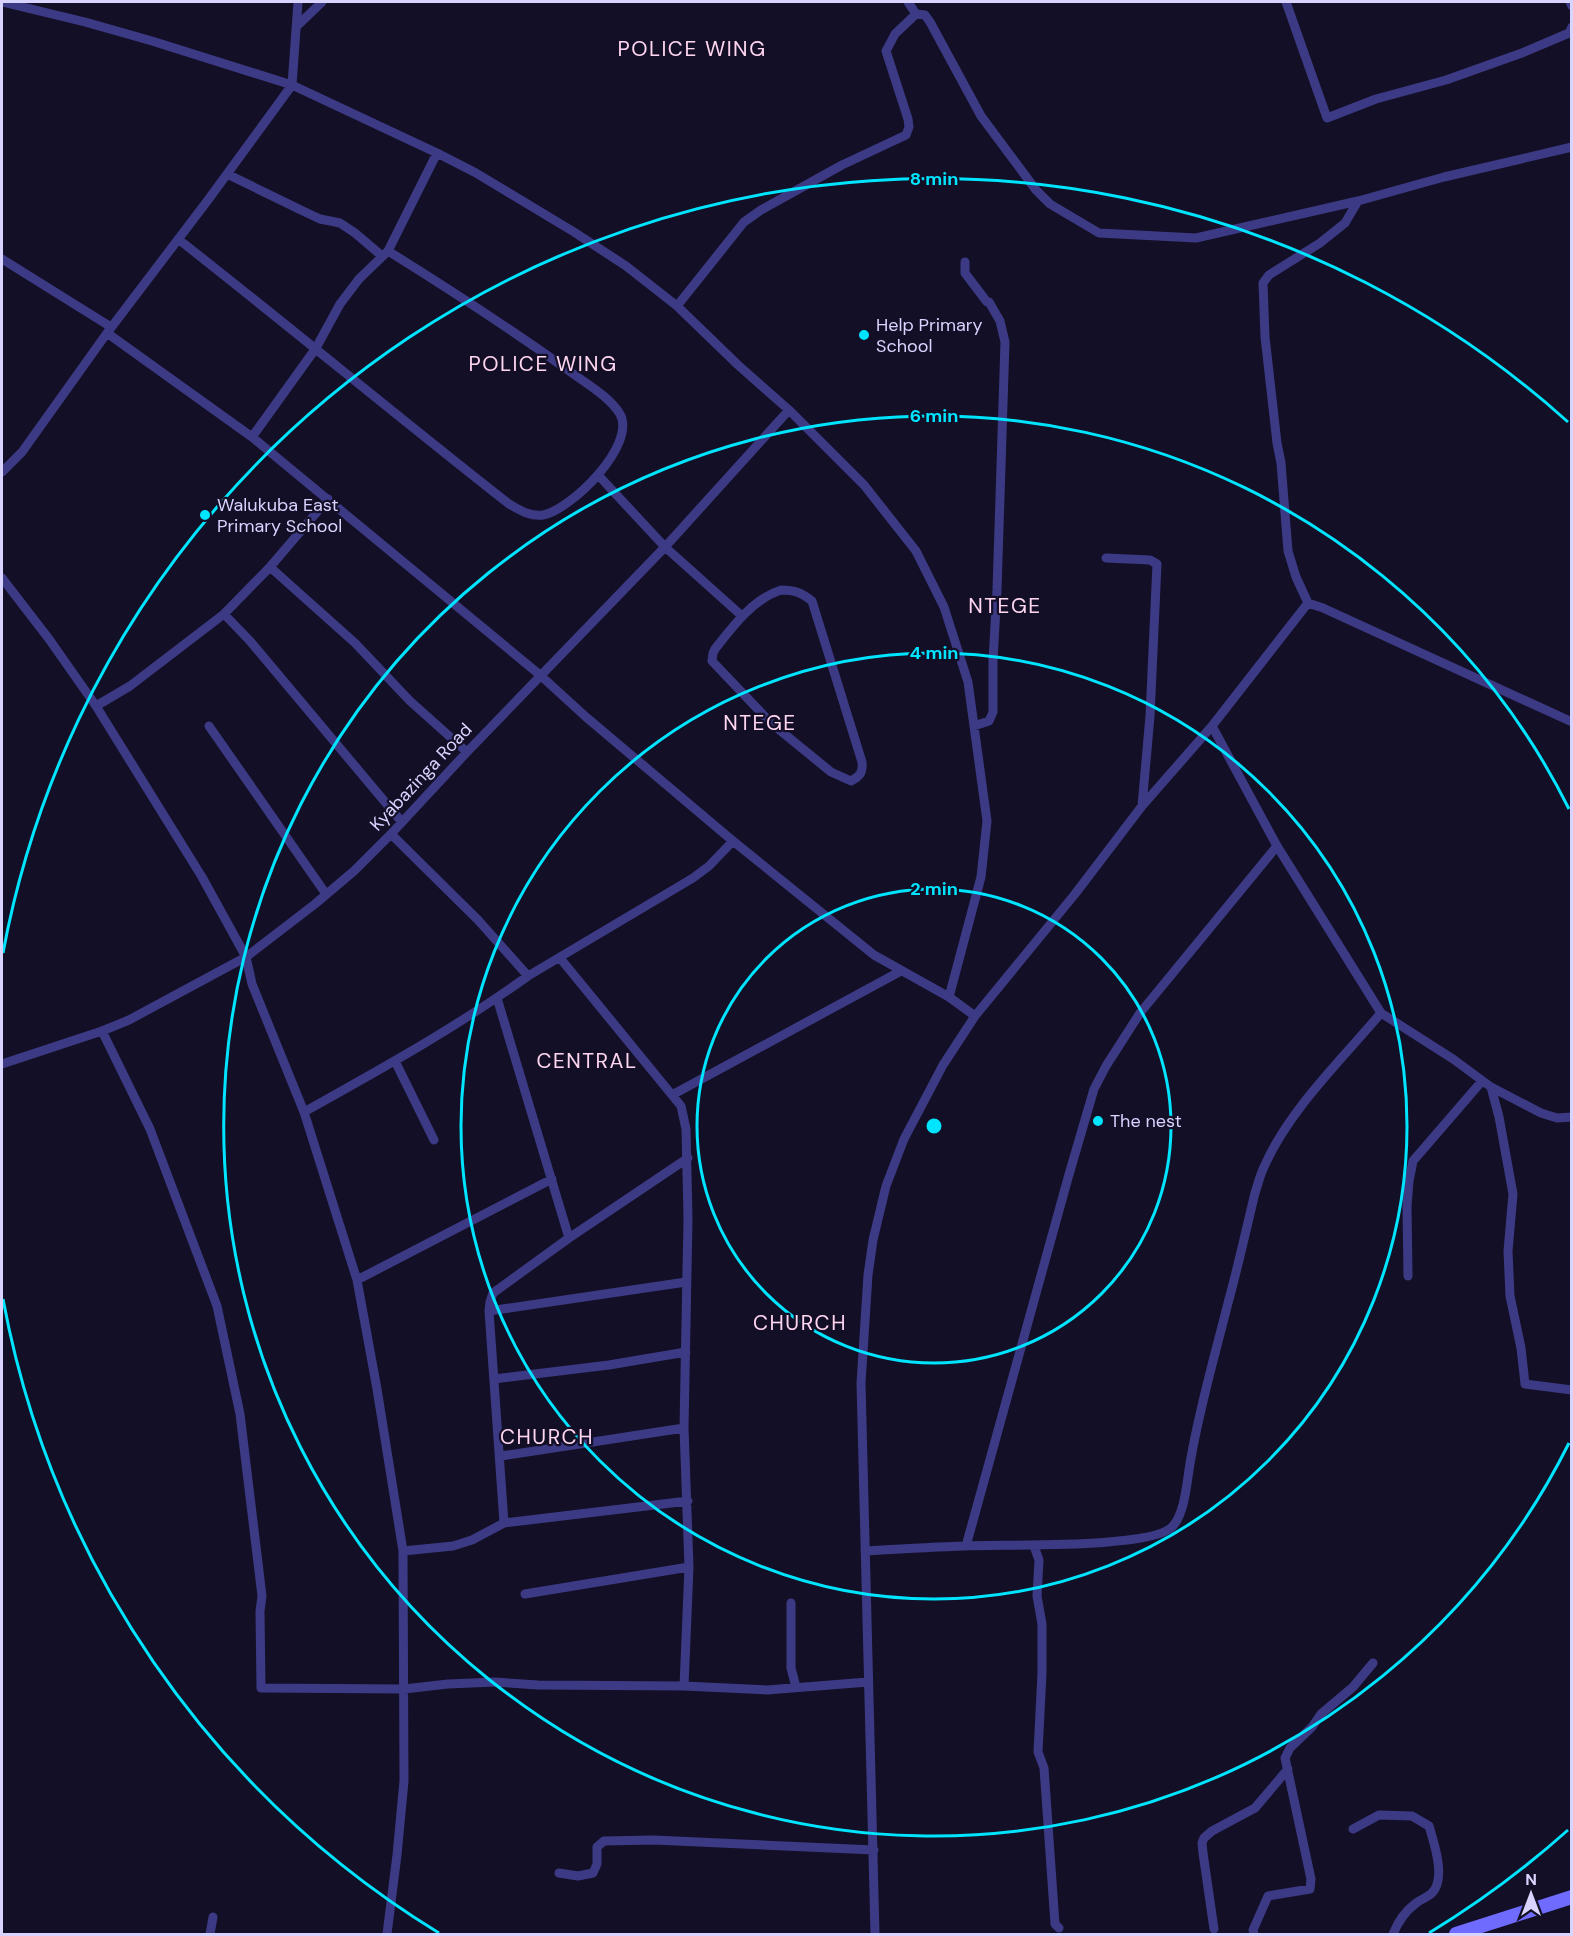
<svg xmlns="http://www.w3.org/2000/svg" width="1573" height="1936" font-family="'DM Sans',sans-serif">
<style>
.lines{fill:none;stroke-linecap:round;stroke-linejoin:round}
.street{stroke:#3d3a85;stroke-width:9}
.secondary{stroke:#6f6bff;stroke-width:14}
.ring{fill:none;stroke:#00e5ff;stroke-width:3}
.poi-dot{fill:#00e5ff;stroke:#130f26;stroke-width:2}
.labels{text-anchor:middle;stroke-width:4.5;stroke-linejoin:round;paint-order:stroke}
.poi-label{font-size:18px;fill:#d9d4ff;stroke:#130f26;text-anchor:start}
.street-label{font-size:18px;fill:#d9d4ff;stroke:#130f26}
.quarter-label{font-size:21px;letter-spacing:1.5px;fill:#ffd6f0;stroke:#130f26}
.centre{fill:#00e5ff;stroke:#130f26;stroke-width:3}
.ring-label{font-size:18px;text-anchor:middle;font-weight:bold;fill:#00e5ff;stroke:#130f26;stroke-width:4.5;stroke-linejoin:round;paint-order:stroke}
</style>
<rect width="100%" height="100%" fill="#130f26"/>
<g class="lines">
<path class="street" d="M2,2L85,22L152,41L292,85L437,153L476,173L574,232L626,266L677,306L738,365L789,410L864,485L916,551L944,607L968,682L987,821L981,877L949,997
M1286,2L1327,118L1376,99L1446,80L1522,53L1569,33L1572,27
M1570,2L1572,6
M916,14L925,15L930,22L981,116L1036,190L1050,204L1099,233L1196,238L1358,201L1444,177L1572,147
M298,25L322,2
M227,174L303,211L320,219L340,223L355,233L382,256
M178,239C289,326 398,417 509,504C520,510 530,517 543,515C571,510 637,445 620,414C609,396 585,383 568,370C509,328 449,289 388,251
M2,259L111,327
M965,262V273L987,302H989L1000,321L1005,342L997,590L993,660V712L989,721L974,726
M677,306L744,222L761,210L842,165L906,135L909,127L908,119L886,51L895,34L916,14L908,2
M107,333L252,437L540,675L586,717L733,841L874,955L949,997L975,1016
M252,437L316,348L340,304L359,279L388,251L437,153
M2,472L22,452L107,333L208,200L292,85L298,2
M599,476L665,547L742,616
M1106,558L1150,560L1157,564L1150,716L1142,806
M270,567L355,643L410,701L467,752
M2,578L49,639L96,706L202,877L246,957L252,984L304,1112L357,1280L377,1389L403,1551L404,1781L397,1855L387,1934
M781,590C795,590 802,593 812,601L862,762C863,773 860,776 851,781L831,772L771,723L712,661L713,653L715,649C733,626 753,599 781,590Z
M1308,603L1296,577L1288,551L1281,463L1277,443L1265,337L1263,283L1269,275L1320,243L1345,223L1358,201
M224,614L250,641L401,821
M96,706L130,686L224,614L270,567L328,499
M209,726L326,894
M1212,726L1277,846L1381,1013L1453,1059L1491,1087L1541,1113L1557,1118L1572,1117
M391,834L478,920L528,976L693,878L709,866L733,841
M560,958L681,1106L686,1129L688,1219L684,1428L689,1567L684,1686
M497,998L569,1238
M102,1031L150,1129L217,1306L240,1414L262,1596L260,1611L261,1688L404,1689L448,1684L495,1682L538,1685L684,1686L767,1690L868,1682
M395,1061L434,1140
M2,1064L102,1031L129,1020L246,957L315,904L354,871L391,834L467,752L665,547L789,410
M1491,1087L1499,1117L1513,1194L1508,1251L1510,1296L1521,1348L1525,1384L1572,1390
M672,1095L901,971
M304,1112C381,1069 457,1027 528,976
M1408,1276L1407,1207L1409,1181L1413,1161L1482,1081
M357,1280L552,1179
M489,1311L686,1282
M494,1379L609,1365L686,1352
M501,1456L684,1428
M504,1523L688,1501
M966,1546L1068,1178L1094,1089L1106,1066L1140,1013L1277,846
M1034,1546L1039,1560L1037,1596L1042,1624V1673L1038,1752L1044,1768L1055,1924L1059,1928
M403,1551L453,1546L472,1540L504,1523L489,1311L490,1302L493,1293L569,1238L688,1158
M865,1551C899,1549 932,1547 965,1546C1001,1544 1151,1549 1172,1527C1186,1513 1187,1477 1191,1458C1200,1406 1215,1355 1228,1303C1238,1267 1246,1230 1255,1193C1258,1184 1260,1175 1264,1167C1288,1111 1342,1059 1381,1013
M525,1594L689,1567
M791,1603V1668L796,1687
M1353,1829L1379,1815L1412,1816L1429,1826C1434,1843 1447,1880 1431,1894C1426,1898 1419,1900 1415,1904C1404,1912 1398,1922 1393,1934
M559,1873L578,1876L593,1873L597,1864V1847L604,1841L654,1840L874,1850
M1214,1929L1203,1853L1202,1843L1204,1838L1212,1831L1255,1808L1288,1769
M210,1934L213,1917
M875,1934L861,1383L868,1275L873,1240L886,1186L904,1139L943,1065L975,1016L1075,894L1142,806L1212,726L1308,603L1323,608L1572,722
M1254,1934L1253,1930L1268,1896L1310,1889L1311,1879L1285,1758L1290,1748L1312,1727L1321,1714L1353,1687L1373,1663"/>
<path class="secondary" d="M1456,1934L1572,1897"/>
</g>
<g class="ring">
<circle cx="934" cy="1126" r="237"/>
<circle cx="934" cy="1126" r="473"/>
<path d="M1569 1443A710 710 0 1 1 1569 809"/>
<path d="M1568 1830A947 947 0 0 1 1429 1933M439 1933A947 947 0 0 1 3 1299M3 953A947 947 0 0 1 1568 422"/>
</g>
<g class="poi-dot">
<circle cx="864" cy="335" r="6"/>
<circle cx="205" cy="515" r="6"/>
<circle cx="1098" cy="1121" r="6"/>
</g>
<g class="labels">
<g class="poi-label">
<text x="876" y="331">Help Primary<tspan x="876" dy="21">School</tspan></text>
<text x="217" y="511">Walukuba East<tspan x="217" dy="21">Primary School</tspan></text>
<text x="1110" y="1127">The nest</text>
</g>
<g class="street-label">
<text transform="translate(421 777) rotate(-47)" y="6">Kyabazinga Road</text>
</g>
<g class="quarter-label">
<text x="692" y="56">POLICE WING</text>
<text x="543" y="371">POLICE WING</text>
<text x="1005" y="613">NTEGE</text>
<text x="760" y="730">NTEGE</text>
<text x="587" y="1068">CENTRAL</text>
<text x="800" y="1330">CHURCH</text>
<text x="547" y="1444">CHURCH</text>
</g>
</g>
<circle cx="934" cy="1126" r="9" class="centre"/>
<g class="ring-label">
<text x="934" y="185">8 min</text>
<text x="934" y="422">6 min</text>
<text x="934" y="659">4 min</text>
<text x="934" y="895">2 min</text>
</g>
<rect width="1573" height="1936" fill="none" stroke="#d9d4ff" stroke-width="6"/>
<g transform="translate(1531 1894)" stroke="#130f26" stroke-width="4.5" paint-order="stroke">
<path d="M0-4.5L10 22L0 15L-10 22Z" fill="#d9d4ff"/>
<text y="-9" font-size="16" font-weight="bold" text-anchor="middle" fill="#d9d4ff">N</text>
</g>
</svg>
